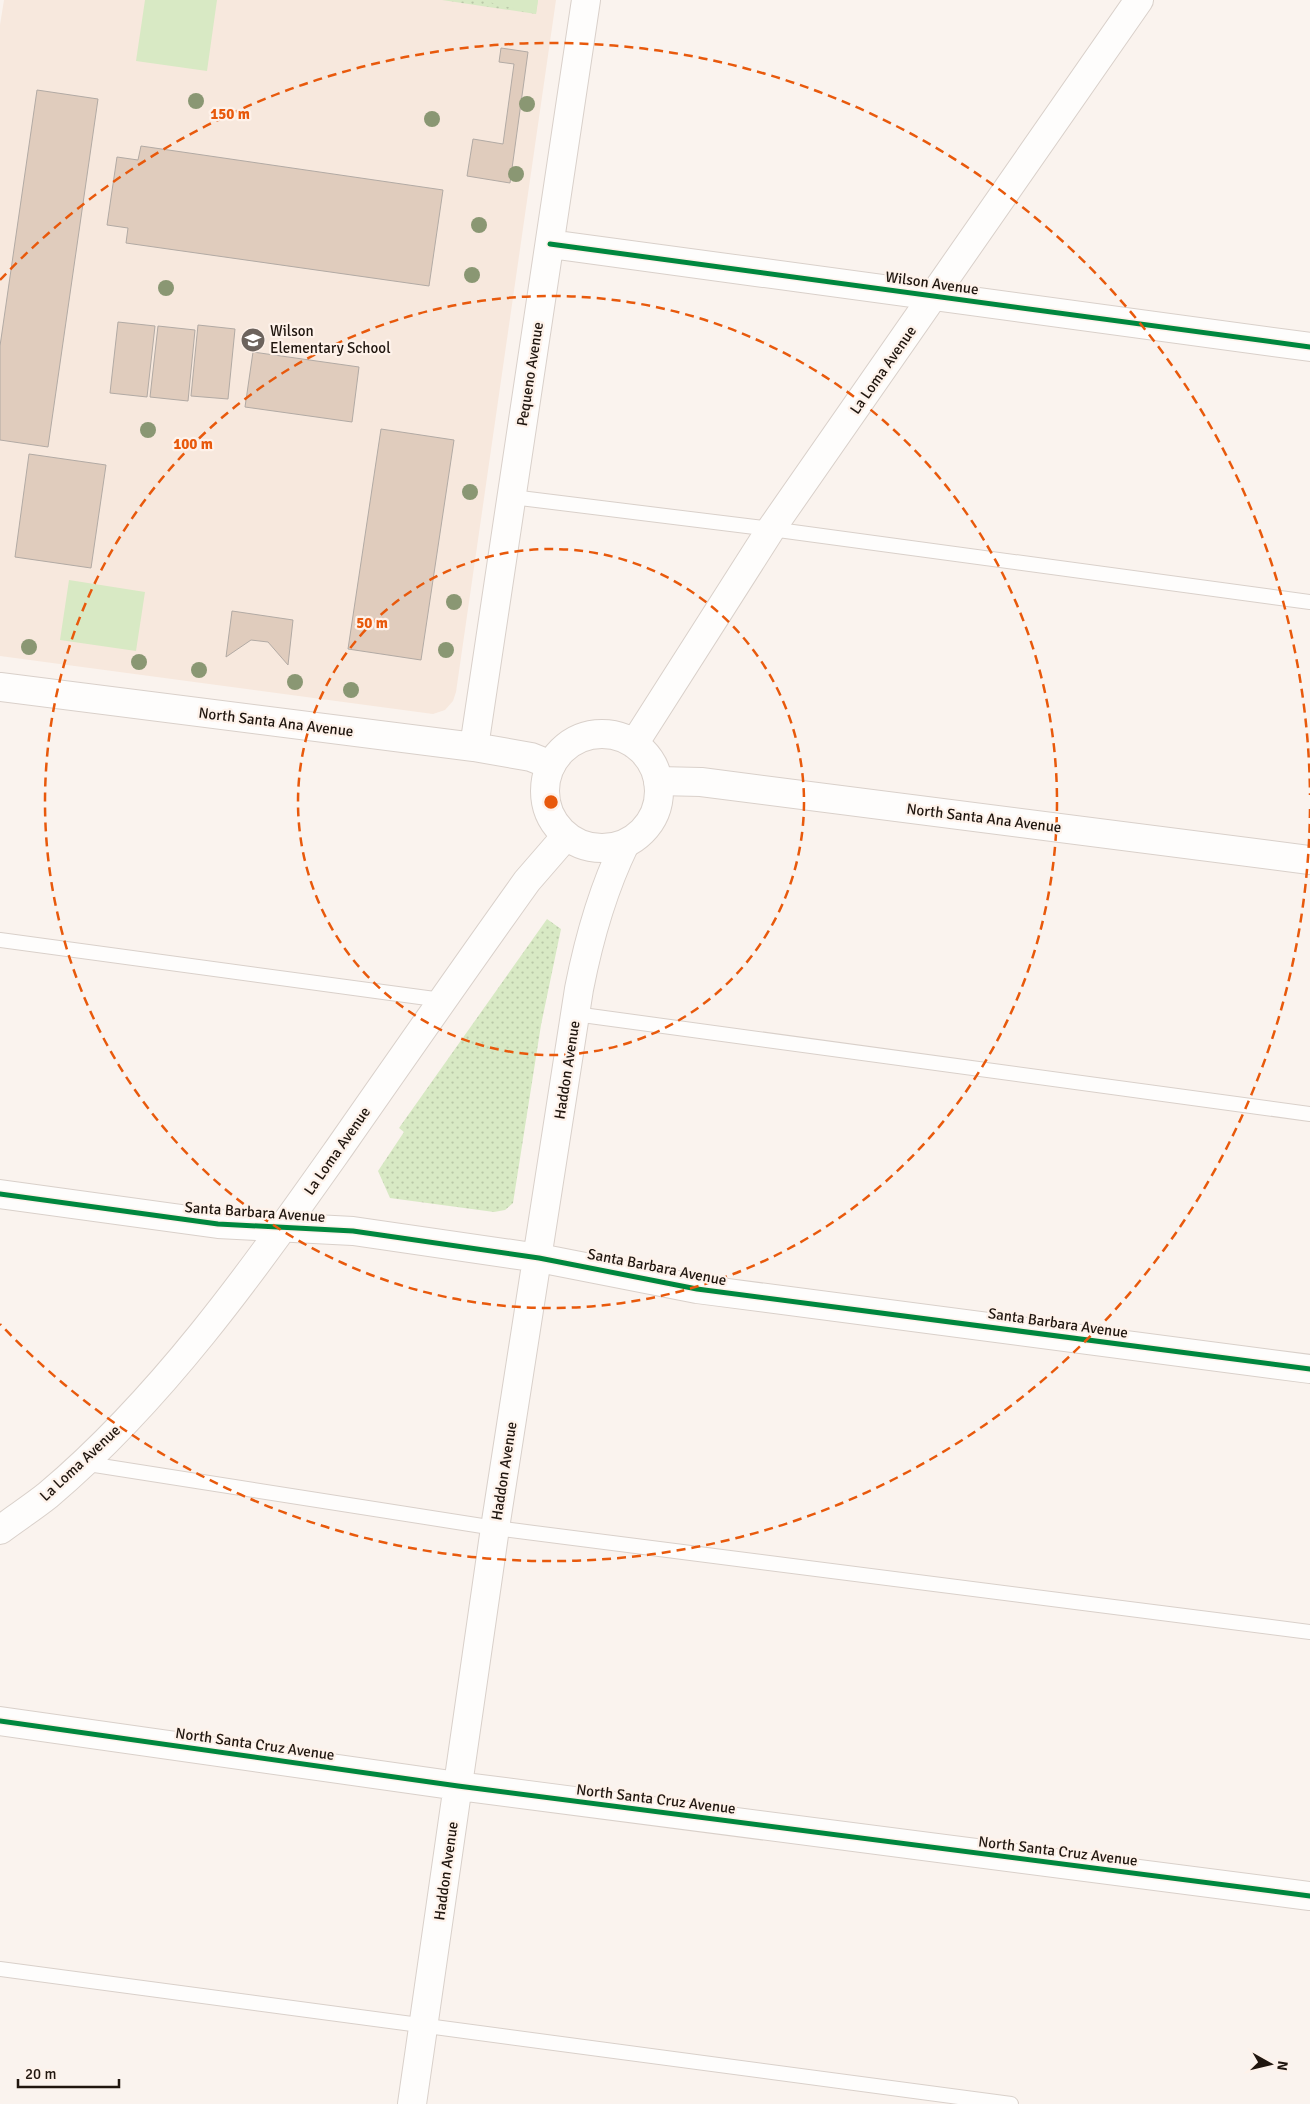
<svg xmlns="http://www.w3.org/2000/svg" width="1310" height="2104" font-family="Signika,sans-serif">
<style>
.education{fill:#f7e8dd}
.grass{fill:url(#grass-dots)}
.green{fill:#d8e9c4}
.building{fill:#e0ccbd;stroke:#b2aaa4}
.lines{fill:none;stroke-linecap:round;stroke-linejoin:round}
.service-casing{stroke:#d9d0ca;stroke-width:16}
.minor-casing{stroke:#d9d0ca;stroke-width:30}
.secondary-casing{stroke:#d9d0ca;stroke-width:30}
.service{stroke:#fefdfc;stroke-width:14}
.minor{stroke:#fefdfc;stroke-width:28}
.secondary{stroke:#fefdfc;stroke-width:28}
.cycleway-casing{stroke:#fef2ea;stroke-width:8}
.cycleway{stroke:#00873e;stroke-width:5}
.tree{fill:#8a9773}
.ring{fill:none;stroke:#e8590c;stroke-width:2.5;stroke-dasharray:9 6}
.labels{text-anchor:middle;stroke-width:4.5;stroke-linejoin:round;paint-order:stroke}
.street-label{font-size:15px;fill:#20160f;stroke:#fef2ea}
.poi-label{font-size:15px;fill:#20160f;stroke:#fef2ea;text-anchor:start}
.centre{fill:#e8590c;stroke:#fef2ea;stroke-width:2.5}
.ring-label{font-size:15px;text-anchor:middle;font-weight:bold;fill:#e8590c;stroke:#fef2ea;stroke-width:4.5;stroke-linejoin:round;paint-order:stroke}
</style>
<defs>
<pattern id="grass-dots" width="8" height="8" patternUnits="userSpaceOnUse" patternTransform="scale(1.25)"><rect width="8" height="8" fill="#d8e9c4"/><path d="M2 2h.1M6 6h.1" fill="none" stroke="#b9c7a7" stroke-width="1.8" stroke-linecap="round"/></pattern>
</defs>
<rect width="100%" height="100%" fill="#faf3ee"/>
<path class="education" d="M4,0H556L456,692L453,701L445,710L433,714L0,656V25Z"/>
<path class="grass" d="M442,0H538L536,14Z
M547,919L561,929L541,1025L513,1203L505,1210L494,1212L390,1198L378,1171L404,1132L399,1128Z"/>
<path class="green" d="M145,0H217L207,71L136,61Z
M481,0H538L536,14Z
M69,580L145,592L136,651L60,640Z"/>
<path class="building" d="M501,48L528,52L510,183L467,176L473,139L503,144L514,64L499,62Z
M37,90L98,99L48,447L0,440V346Z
M141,146L443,190L429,286L126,243L128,228L107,225L117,157L138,160Z
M118,322L155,326L147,397L110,393Z
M198,325L235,329L228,399L191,396Z
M158,326L195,330L188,401L150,397Z
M253,352L359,367L352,422L245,407Z
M381,429L454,440L421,660L348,649Z
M29,454L106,465L91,568L15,557Z
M232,611L293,620L288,665L268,642L251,640L226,657Z"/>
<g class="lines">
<defs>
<path id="service" d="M512,497L771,529L1310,602
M0,940L442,1000
M575,1014L1310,1114
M82,1463L495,1528L1310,1632
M0,1969L1011,2104"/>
<path id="minor" d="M550,244L1310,347
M0,687L474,747L531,757L551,765
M474,747L586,0
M658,781L701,782L1310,860
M0,1194L218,1224L353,1231L539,1258L697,1289L1310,1369
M0,1721L458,1786L1310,1896
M412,2104L495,1528L579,989C589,938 602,891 625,844"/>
<path id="secondary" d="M545 791a57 57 0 1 1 114 0a57 57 0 1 1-114 0Z
M634,744L771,529L1139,0
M0,1530C16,1518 33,1507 48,1495C164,1397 253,1270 340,1147C402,1058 464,969 527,881L566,836"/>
</defs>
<use href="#service" class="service-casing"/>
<use href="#minor" class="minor-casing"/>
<use href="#secondary" class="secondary-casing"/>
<use href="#service" class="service"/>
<use href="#minor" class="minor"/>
<use href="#secondary" class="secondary"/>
<defs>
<path id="cycleway" d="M550,244L1310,347
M0,1194L218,1224L353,1231L539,1258L697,1289L1310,1369
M0,1721L458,1786L1310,1896"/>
</defs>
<use href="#cycleway" class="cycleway-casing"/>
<use href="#cycleway" class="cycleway"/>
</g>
<g class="tree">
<circle cx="196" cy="101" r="8"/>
<circle cx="527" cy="104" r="8"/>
<circle cx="432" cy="119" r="8"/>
<circle cx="516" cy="174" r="8"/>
<circle cx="479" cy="225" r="8"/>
<circle cx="472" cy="275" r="8"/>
<circle cx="166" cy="288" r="8"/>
<circle cx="148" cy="430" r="8"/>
<circle cx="470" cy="492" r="8"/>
<circle cx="454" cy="602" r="8"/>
<circle cx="29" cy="647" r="8"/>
<circle cx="446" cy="650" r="8"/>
<circle cx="139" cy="662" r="8"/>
<circle cx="199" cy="670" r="8"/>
<circle cx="295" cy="682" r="8"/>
<circle cx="351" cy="690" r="8"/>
</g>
<g class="ring">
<circle cx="551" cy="802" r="253"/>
<circle cx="551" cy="802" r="506"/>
<path d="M1310 809A759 759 0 0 1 0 1324M0 280A759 759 0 0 1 1310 795"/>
</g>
<defs>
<symbol id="school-disc" viewBox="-11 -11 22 22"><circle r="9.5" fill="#6c635d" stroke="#fef2ea"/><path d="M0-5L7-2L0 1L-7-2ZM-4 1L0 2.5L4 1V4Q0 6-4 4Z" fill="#fff"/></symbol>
</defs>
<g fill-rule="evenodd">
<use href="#school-disc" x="239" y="326" width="28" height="28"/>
</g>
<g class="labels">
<g class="street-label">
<text transform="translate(932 283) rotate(8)" y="5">Wilson Avenue</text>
<text transform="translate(883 370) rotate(-55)" y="5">La Loma Avenue</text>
<text transform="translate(530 374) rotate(-81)" y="5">Pequeno Avenue</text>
<text transform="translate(276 722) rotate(7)" y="5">North Santa Ana Avenue</text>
<text transform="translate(984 818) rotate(7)" y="5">North Santa Ana Avenue</text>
<text transform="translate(567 1070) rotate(-81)" y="5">Haddon Avenue</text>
<text transform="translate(337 1151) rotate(-55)" y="5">La Loma Avenue</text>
<text transform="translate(255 1212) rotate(4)" y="5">Santa Barbara Avenue</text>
<text transform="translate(657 1267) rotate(11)" y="5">Santa Barbara Avenue</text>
<text transform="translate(1058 1323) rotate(8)" y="5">Santa Barbara Avenue</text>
<text transform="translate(80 1463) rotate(-43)" y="5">La Loma Avenue</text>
<text transform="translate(504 1471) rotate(-81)" y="5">Haddon Avenue</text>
<text transform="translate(255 1744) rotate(8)" y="5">North Santa Cruz Avenue</text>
<text transform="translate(656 1799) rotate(7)" y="5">North Santa Cruz Avenue</text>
<text transform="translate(1058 1851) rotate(7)" y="5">North Santa Cruz Avenue</text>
<text transform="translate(446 1871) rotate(-82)" y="5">Haddon Avenue</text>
</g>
<g class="poi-label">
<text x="270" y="336">Wilson<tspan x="270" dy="17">Elementary School</tspan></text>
</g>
</g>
<circle cx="551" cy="802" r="8" class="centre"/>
<g class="ring-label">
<text x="230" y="119">150 m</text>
<text x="193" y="449">100 m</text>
<text x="372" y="628">50 m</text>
</g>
<g transform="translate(1270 2064) rotate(98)" stroke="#fef2ea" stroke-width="4" paint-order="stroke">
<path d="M0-4L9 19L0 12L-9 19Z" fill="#20160f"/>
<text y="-8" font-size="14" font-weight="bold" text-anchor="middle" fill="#20160f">N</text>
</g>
<path d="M18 2079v8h101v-8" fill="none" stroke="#20160f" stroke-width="2.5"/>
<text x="25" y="2079" font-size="15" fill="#20160f" stroke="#fef2ea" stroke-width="4" paint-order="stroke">20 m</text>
</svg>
